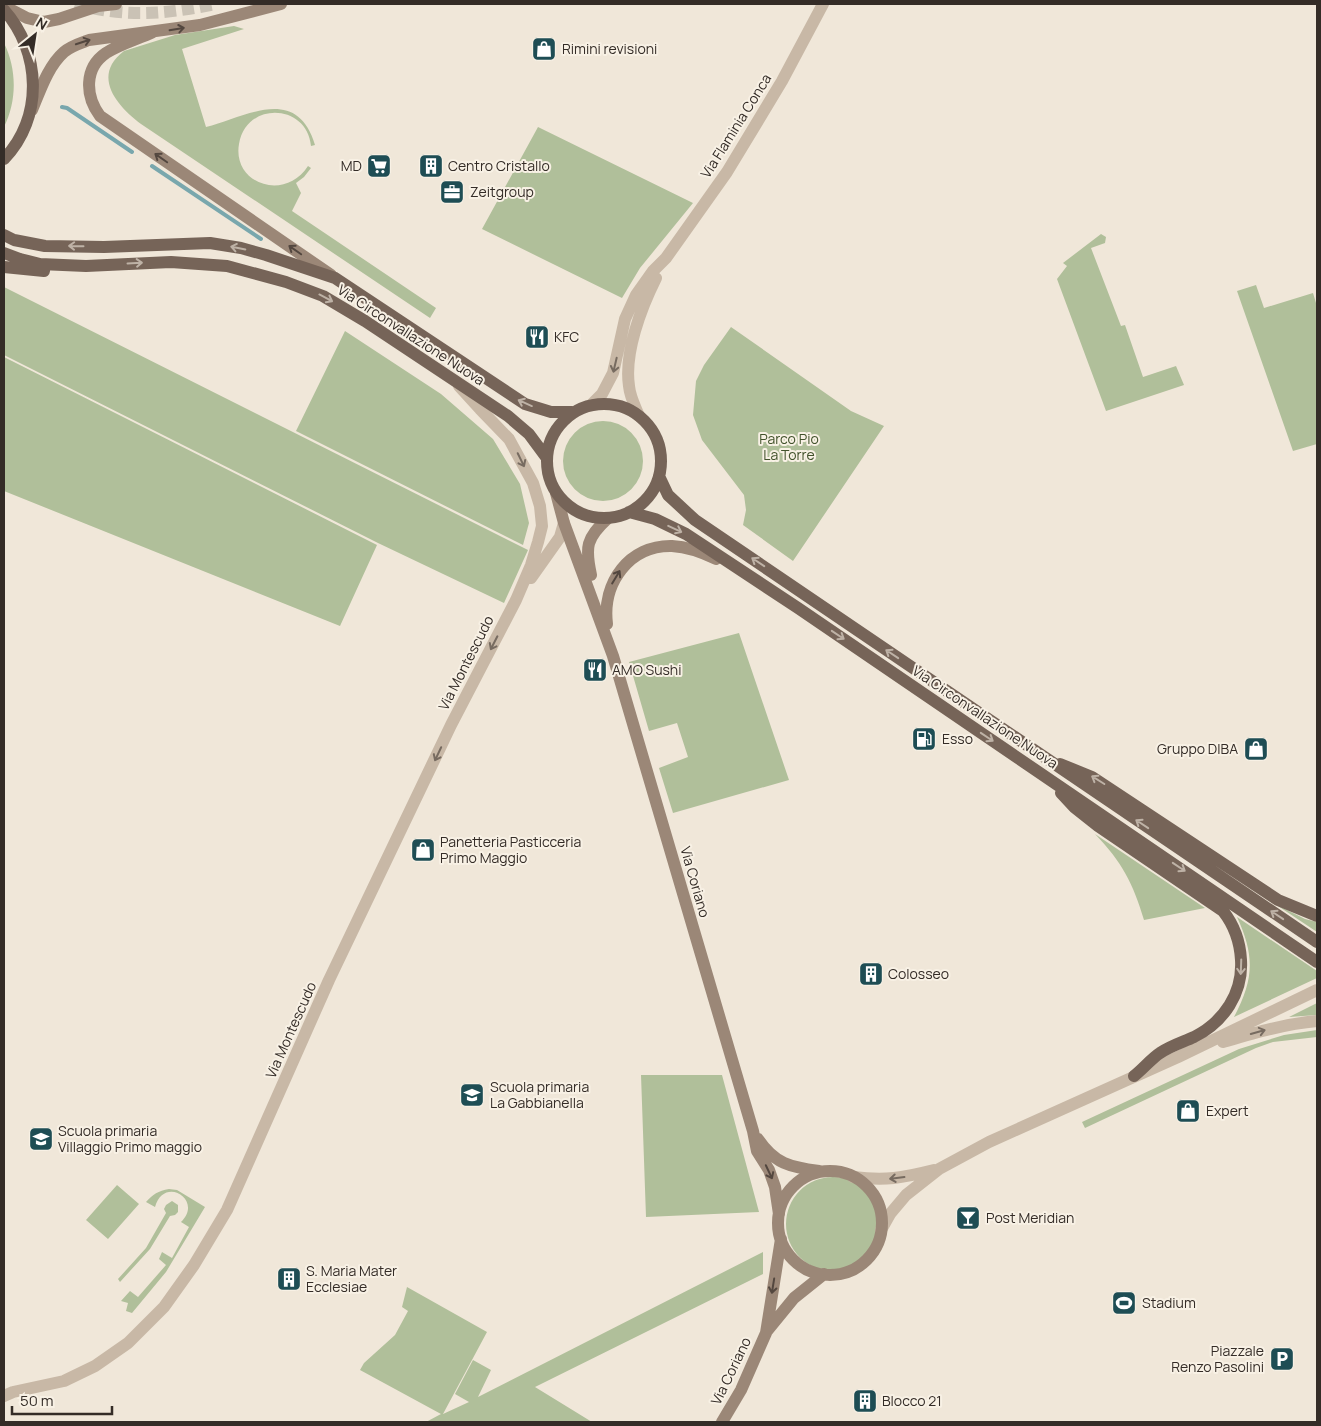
<svg xmlns="http://www.w3.org/2000/svg" width="1321" height="1426" font-family="Manrope,sans-serif">
<style>
.green{fill:#b0bf9a}
.lines{fill:none;stroke-linecap:round;stroke-linejoin:round}
.stream{stroke:#79a7ad;stroke-width:4}
.secondary-tunnel{stroke:#cac2b5;stroke-width:12;stroke-dasharray:12 6;stroke-linecap:butt}
.tertiary{stroke:#c8b8a6;stroke-width:12}
.secondary{stroke:#9b8777;stroke-width:12}
.primary{stroke:#766458;stroke-width:12}
.oneway{stroke:#53473f}
.oneway2{stroke:#beb2a6}
.oneway3{stroke:#776b60}
.labels{text-anchor:middle;stroke-width:4;stroke-linejoin:round;paint-order:stroke}
.poi-label{font-size:14px;fill:#342c27;stroke:#f8f1e5;text-anchor:start}
.street-label{font-size:14px;fill:#342c27;stroke:#f8f1e5}
.park-label{font-size:14px;fill:#41522b;stroke:#f8f1e5}
</style>
<rect width="100%" height="100%" fill="#f0e7d9"/>
<path class="green" d="M234,26L244,29L182,49L206,127C245,117 297,84 315,145L311,146C307,103 246,101 239,144C232,184 285,202 308,166L311,168L304,177L296,183L301,193L292,211L436,308L430,318L141,124C117,106 91,76 124,51L175,35Z
M4,43C17,69 17,101 4,127Z
M538,127L693,203L640,268L622,298L482,229Z
M1101,234L1106,237L1105,243L1091,248L1121,326L1125,325L1143,377L1176,366L1184,385L1106,411L1057,279L1067,266L1063,263Z
M1256,285L1264,308L1313,293L1316,303H1317V444L1293,451L1237,291Z
M4,287L528,550L504,603L378,543L4,355Z
M731,327L851,411L884,426L793,561L743,525L746,510L744,495L702,440L693,415L696,381L704,365Z
M345,331L441,394L493,439L520,484L529,523L523,545L296,431Z
M4,357L377,545L340,626L4,491Z
M563 461a40 40 0 1 1 80 0a40 40 0 1 1-80 0Z
M739,633L789,780L673,813L659,768L688,757L677,723L649,731L629,662Z
M1095,834L1205,908L1144,920C1133,883 1122,862 1095,834Z
M1275,904L1305,919L1317,922V932Z
M1237,917L1317,971V978L1234,1017C1254,979 1255,956 1237,917Z
M1317,1003V1015L1289,1017Z
M1317,1030V1037L1273,1042L1256,1048L1085,1128L1082,1122L1239,1049L1284,1035Z
M641,1075H722L759,1212L646,1217Z
M786 1224a47 47 0 1 1 94 0a47 47 0 1 1-94 0Z
M117,1185L139,1204L108,1239L86,1220Z
M169,1189L177,1190L205,1207L166,1272L132,1313L126,1311L128,1303L121,1301L130,1291L138,1297L166,1265L159,1259L162,1252L172,1258L189,1227L181,1222C204,1200 164,1175 155,1207L146,1202C153,1194 158,1191 169,1189Z
M172,1201L178,1205V1212L175,1215L170,1216L150,1249L120,1282L118,1279L146,1248L166,1213L164,1209L166,1205Z
M763,1252V1274L535,1387L592,1422H426L441,1414L360,1370L364,1363L395,1335L408,1311L402,1307L407,1287L487,1332L443,1414L469,1402L455,1394L473,1360L491,1370L478,1397Z"/>
<g class="lines">
<path class="stream" d="M62,107L67,108L132,152
M152,166L261,239"/>
<path class="secondary-tunnel" d="M75,4C127,18 164,14 216,4"/>
<path class="tertiary" d="M592,404L602,394L613,373L625,319L636,295L653,271L666,258L727,172L782,81L823,4
M639,416C635,406 630,397 629,386C624,353 641,308 656,278
M531,578L560,537L564,523
M1223,1042C1254,1033 1284,1024 1317,1021
M853,1177C886,1181 902,1178 934,1170
M881,1230L890,1214L906,1195L939,1169L989,1142L1178,1057L1317,990
M4,1396L13,1392L64,1381L95,1366L128,1343L164,1307L194,1265L227,1210L329,980L451,725L516,600L531,565L538,542L542,526L540,506L533,483L509,439L480,409L459,386"/>
<path class="secondary" d="M4,6L27,18L44,22L59,19L98,6L116,4
M153,32C138,39 120,44 106,53C84,68 85,96 100,116L331,275
M32,110C40,91 48,66 64,52C71,46 81,43 89,40L200,25L281,4
M556,493L564,523L613,656L753,1131L757,1151L769,1170L775,1187L779,1214
M591,575C585,547 586,538 608,518
M607,624C602,583 629,545 672,546C688,547 702,552 716,559
M758,1139C775,1164 790,1167 819,1171
M778 1223a52 52 0 1 1 104 0a52 52 0 1 1-104 0Z
M767,1331L794,1298L824,1274
M722,1422L741,1390L766,1333L781,1239"/>
<path class="primary" d="M4,10C41,51 44,118 4,159
M4,235L14,240L45,246L104,247L210,243L241,248L266,255L335,278L525,404L551,412H572
M4,253L20,259L40,264L86,266L171,262L227,266L286,282L323,296L365,321L508,416L529,434L546,457
M4,267L44,271
M547 461a57 57 0 1 1 114 0a57 57 0 1 1-114 0Z
M659,476L668,495L695,520L1317,942
M629,512L655,519L686,534L798,608L1317,962
M1060,764L1092,777L1278,900L1317,916
M1061,793L1074,807L1098,826L1223,911C1234,925 1240,941 1241,960C1243,993 1224,1022 1194,1037C1183,1042 1170,1046 1160,1053C1151,1059 1143,1069 1134,1076"/>
</g>
<defs><path id="oneway-shaft" d="M-6 0H5M1.5-3L5.5 0L1.5 3" fill="none" stroke-width="1.6" stroke-linecap="round" stroke-linejoin="round" transform="scale(1.25)"/></defs>
<g class="oneway">
<use href="#oneway-shaft" transform="translate(177 29) rotate(-9)"/>
<use href="#oneway-shaft" transform="translate(83 42) rotate(-18)"/>
<use href="#oneway-shaft" transform="translate(161 158) rotate(-145)"/>
<use href="#oneway-shaft" transform="translate(295 250) rotate(-145)"/>
<use href="#oneway-shaft" transform="translate(616 577) rotate(-59)"/>
<use href="#oneway-shaft" transform="translate(769 1172) rotate(65)"/>
<use href="#oneway-shaft" transform="translate(773 1286) rotate(99)"/>
</g>
<g class="oneway2">
<use href="#oneway-shaft" transform="translate(76 246) rotate(-179)"/>
<use href="#oneway-shaft" transform="translate(238 248) rotate(-169)"/>
<use href="#oneway-shaft" transform="translate(135 263) rotate(-3)"/>
<use href="#oneway-shaft" transform="translate(326 298) rotate(28)"/>
<use href="#oneway-shaft" transform="translate(525 403) rotate(-156)"/>
<use href="#oneway-shaft" transform="translate(675 529) rotate(25)"/>
<use href="#oneway-shaft" transform="translate(758 562) rotate(-146)"/>
<use href="#oneway-shaft" transform="translate(838 635) rotate(34)"/>
<use href="#oneway-shaft" transform="translate(892 654) rotate(-146)"/>
<use href="#oneway-shaft" transform="translate(987 737) rotate(34)"/>
<use href="#oneway-shaft" transform="translate(1098 780) rotate(-148)"/>
<use href="#oneway-shaft" transform="translate(1142 824) rotate(-146)"/>
<use href="#oneway-shaft" transform="translate(1179 867) rotate(34)"/>
<use href="#oneway-shaft" transform="translate(1277 915) rotate(-146)"/>
<use href="#oneway-shaft" transform="translate(1241 967) rotate(92)"/>
</g>
<g class="oneway3">
<use href="#oneway-shaft" transform="translate(615 365) rotate(103)"/>
<use href="#oneway-shaft" transform="translate(521 460) rotate(64)"/>
<use href="#oneway-shaft" transform="translate(494 643) rotate(117)"/>
<use href="#oneway-shaft" transform="translate(438 754) rotate(115)"/>
<use href="#oneway-shaft" transform="translate(1258 1032) rotate(-16)"/>
<use href="#oneway-shaft" transform="translate(897 1178) rotate(173)"/>
</g>
<defs>
<symbol id="shop-square" viewBox="-11 -11 22 22"><rect x="-9" y="-9" width="18" height="18" rx="4" fill="#1e4d54" stroke="#f8f1e5"/><path d="M-5-2.5h2.3a2.7 3.5 0 0 1 5.4 0H5L5.5 6h-11ZM-1.5-2.5h3a1.5 2.3 0 0 0-3 0Z" fill="#fff"/></symbol>
<symbol id="supermarket-square" viewBox="-11 -11 22 22"><rect x="-9" y="-9" width="18" height="18" rx="4" fill="#1e4d54" stroke="#f8f1e5"/><path d="M-6-5.5h2.5l.6 2H6L4.5 2H-2.5L-4.4-4H-6ZM-1.5 3.2a1.3 1.3 0 1 0 .1 0ZM3 3.2a1.3 1.3 0 1 0 .1 0Z" fill="#fff"/></symbol>
<symbol id="building-square" viewBox="-11 -11 22 22"><rect x="-9" y="-9" width="18" height="18" rx="4" fill="#1e4d54" stroke="#f8f1e5"/><path d="M-4-6H4V6H1V3H-1V6H-4ZM-2.5-4.3h1.7v1.8h-1.7ZM.8-4.3h1.7v1.8H.8ZM-2.5-1h1.7V.8h-1.7ZM.8-1h1.7V.8H.8Z" fill="#fff"/></symbol>
<symbol id="office-square" viewBox="-11 -11 22 22"><rect x="-9" y="-9" width="18" height="18" rx="4" fill="#1e4d54" stroke="#f8f1e5"/><path d="M-6-3h4V-5.5h4V-3h4V5H-6ZM-1-4.5V-3h2v-1.5ZM-6 0V1H6V0Z" fill="#fff"/></symbol>
<symbol id="restaurant-square" viewBox="-11 -11 22 22"><rect x="-9" y="-9" width="18" height="18" rx="4" fill="#1e4d54" stroke="#f8f1e5"/><path d="M-5-6h1v4h1v-4h1v4h1v-4h1v5L-1.5 .5V6h-2V.5L-5-1ZM5-6V6H3V1.5H1.5Q1.5-4 5-6Z" fill="#fff"/></symbol>
<symbol id="fuel-square" viewBox="-11 -11 22 22"><rect x="-9" y="-9" width="18" height="18" rx="4" fill="#1e4d54" stroke="#f8f1e5"/><path d="M-5.5-6h7V0h2V4h1.3V-2.5L3-4.5l.8-.8L6-3V5H2.5V1h-1V6h-7ZM-4.2-4.7v3.2H.2V-4.7Z" fill="#fff"/></symbol>
<symbol id="school-square" viewBox="-11 -11 22 22"><rect x="-9" y="-9" width="18" height="18" rx="4" fill="#1e4d54" stroke="#f8f1e5"/><path d="M0-5L7-2L0 1L-7-2ZM-4 1L0 2.5L4 1V4Q0 6-4 4Z" fill="#fff"/></symbol>
<symbol id="bar-square" viewBox="-11 -11 22 22"><rect x="-9" y="-9" width="18" height="18" rx="4" fill="#1e4d54" stroke="#f8f1e5"/><path d="M-6-5H6L.8 .8V4.5H3.5V6h-7V4.5H-.8V.8Z" fill="#fff"/></symbol>
<symbol id="stadium-square" viewBox="-11 -11 22 22"><rect x="-9" y="-9" width="18" height="18" rx="4" fill="#1e4d54" stroke="#f8f1e5"/><path d="M0-5a6.5 5 0 1 0 0 10a6.5 5 0 1 0 0-10ZM-3.5-1.8h7v3.6h-7Z" fill="#fff"/></symbol>
<symbol id="parking-square" viewBox="-11 -11 22 22"><rect x="-9" y="-9" width="18" height="18" rx="4" fill="#1e4d54" stroke="#f8f1e5"/><path d="M-3.5-5.5H1a3.5 3.5 0 0 1 0 7H-1V5.5H-3.5ZM-1-3.4V-.6H.8a1.4 1.4 0 0 0 0-2.8Z" fill="#fff"/></symbol>
</defs>
<g fill-rule="evenodd">
<use href="#shop-square" x="530" y="35" width="28" height="28"/>
<use href="#supermarket-square" x="365" y="152" width="28" height="28"/>
<use href="#building-square" x="417" y="152" width="28" height="28"/>
<use href="#office-square" x="438" y="178" width="28" height="28"/>
<use href="#restaurant-square" x="523" y="323" width="28" height="28"/>
<use href="#restaurant-square" x="581" y="656" width="28" height="28"/>
<use href="#fuel-square" x="910" y="725" width="28" height="28"/>
<use href="#shop-square" x="1242" y="735" width="28" height="28"/>
<use href="#shop-square" x="409" y="836" width="28" height="28"/>
<use href="#building-square" x="857" y="960" width="28" height="28"/>
<use href="#school-square" x="458" y="1081" width="28" height="28"/>
<use href="#shop-square" x="1174" y="1097" width="28" height="28"/>
<use href="#school-square" x="27" y="1125" width="28" height="28"/>
<use href="#bar-square" x="954" y="1204" width="28" height="28"/>
<use href="#building-square" x="275" y="1265" width="28" height="28"/>
<use href="#stadium-square" x="1110" y="1289" width="28" height="28"/>
<use href="#parking-square" x="1268" y="1345" width="28" height="28"/>
<use href="#building-square" x="851" y="1387" width="28" height="28"/>
</g>
<g class="labels">
<g class="poi-label">
<text x="562" y="54">Rimini revisioni</text>
<text x="362" y="171" text-anchor="end">MD</text>
<text x="448" y="171">Centro Cristallo</text>
<text x="470" y="197">Zeitgroup</text>
<text x="554" y="342">KFC</text>
<text x="612" y="675">AMO Sushi</text>
<text x="942" y="744">Esso</text>
<text x="1238" y="754" text-anchor="end">Gruppo DIBA</text>
<text x="440" y="847">Panetteria Pasticceria<tspan x="440" dy="16">Primo Maggio</tspan></text>
<text x="888" y="979">Colosseo</text>
<text x="490" y="1092">Scuola primaria<tspan x="490" dy="16">La Gabbianella</tspan></text>
<text x="1206" y="1116">Expert</text>
<text x="58" y="1136">Scuola primaria<tspan x="58" dy="16">Villaggio Primo maggio</tspan></text>
<text x="986" y="1223">Post Meridian</text>
<text x="306" y="1276">S. Maria Mater<tspan x="306" dy="16">Ecclesiae</tspan></text>
<text x="1142" y="1308">Stadium</text>
<text x="1264" y="1356" text-anchor="end">Piazzale<tspan x="1264" dy="16">Renzo Pasolini</tspan></text>
<text x="882" y="1406">Blocco 21</text>
</g>
<g class="street-label">
<text transform="translate(736 126) rotate(-58)" y="5">Via Flaminia Conca</text>
<text transform="translate(411 335) rotate(33)" y="5">Via Circonvallazione Nuova</text>
<text transform="translate(466 663) rotate(-63)" y="5">Via Montescudo</text>
<text transform="translate(985 717) rotate(34)" y="5">Via Circonvallazione Nuova</text>
<text transform="translate(695 882) rotate(74)" y="5">Via Coriano</text>
<text transform="translate(291 1030) rotate(-66)" y="5">Via Montescudo</text>
<text transform="translate(731 1371) rotate(-64)" y="5">Via Coriano</text>
</g>
<g class="park-label">
<text x="789" y="444">Parco Pio<tspan x="789" dy="16">La Torre</tspan></text>
</g>
</g>
<rect width="1321" height="1426" fill="none" stroke="#342c27" stroke-width="10"/>
<g transform="translate(35 35) rotate(30)" stroke="#f8f1e5" stroke-width="4" paint-order="stroke">
<path d="M0-4L9 19L0 12L-9 19Z" fill="#342c27"/>
<text y="-8" font-size="14" font-weight="bold" text-anchor="middle" fill="#342c27">N</text>
</g>
<path d="M12 1406v8h100v-8" fill="none" stroke="#342c27" stroke-width="2.5"/>
<text x="20" y="1406" font-size="15" fill="#342c27" stroke="#f8f1e5" stroke-width="4" paint-order="stroke">50 m</text>
</svg>
